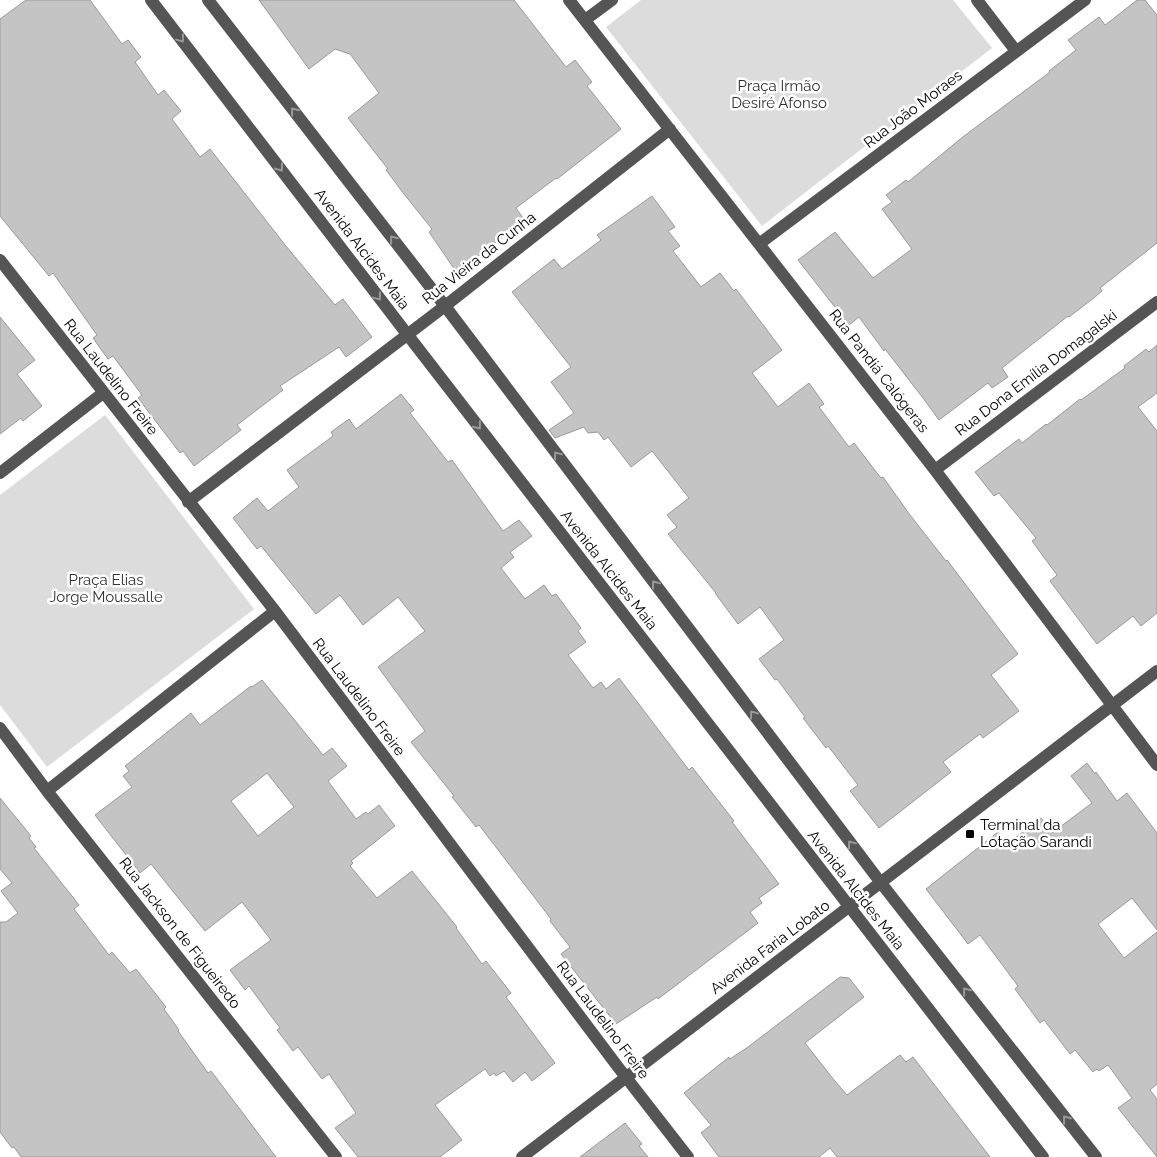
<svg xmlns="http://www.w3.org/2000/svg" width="1157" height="1157" font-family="Raleway,sans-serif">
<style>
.green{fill:#dcdcdc}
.building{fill:#c4c4c4;stroke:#999;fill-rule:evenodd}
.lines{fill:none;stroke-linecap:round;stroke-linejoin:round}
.minor{stroke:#555;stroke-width:12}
.oneway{stroke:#999}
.poi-dot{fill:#000;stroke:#fff;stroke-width:2}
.labels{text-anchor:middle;stroke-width:5;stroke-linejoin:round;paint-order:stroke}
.park-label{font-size:15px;fill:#333;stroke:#fff}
.street-label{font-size:15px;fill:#000;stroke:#fff}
.poi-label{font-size:15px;fill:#000;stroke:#fff;text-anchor:start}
</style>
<rect width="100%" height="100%" fill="#fff"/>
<path class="green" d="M641,0H953L992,48L762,226L606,27Z
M105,415L254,609L47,767L0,705V495Z"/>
<path class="building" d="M26,0H90L122,44L128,40L141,57L135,62L158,95L164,90L181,111L172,119L200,157L210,149L286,246L335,305L343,299L372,337L346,357L339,347L280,386L283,390L237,425L241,430L194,466L183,451L180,453L138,398L142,395L113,356L108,359L93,338L97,335L53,273L49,276L0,216V19Z
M259,0H514L566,67L575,60L592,82L587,86L621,129L557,179L556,178L516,208L523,218L507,230L509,232L457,273L429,232L432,229L404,194L386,170L388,169L348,118L379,93L350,54L335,49L309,69Z
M1137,0H1145L1157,15V243L1100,288L1102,291L1095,297L1069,317L1068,316L1002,368L1008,377L992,388L988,383L939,420L923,398L885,349L884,351L859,317L849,325L798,260L835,232L873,278L912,249L882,209L892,202L886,195L906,180L908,182L964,136L1050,72L1049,71L1076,50L1068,40L1099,17L1105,25L1109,22Z
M652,196L675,227L668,231L680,246L673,251L701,287L720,273L734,291L736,289L782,350L752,373L778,407L809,383L824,404L819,407L849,447L854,443L881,478L883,477L910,515L946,561L947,560L1018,654L991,675L1019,711L983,738L980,734L943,762L951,772L879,828L850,791L858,785L828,746L826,748L803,718L805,717L777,679L775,680L759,659L784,640L760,607L738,624L715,593H716L668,534L677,527L667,515L689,498L652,451L631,467L608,437L604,440L598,432L588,433L584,427L555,438L549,430L574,413L551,382L571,367L512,292L554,259L562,269L601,240L597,235Z
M0,317L35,360L17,374L42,406L23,421L21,418L0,434Z
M1157,345V393L1138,407L1157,431V613L1141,626L1133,616L1097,644L1050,581L1057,575L1032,541L1036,538L999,493L994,496L975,472L1019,439L1022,443L1046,424L1047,425L1080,399L1081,400L1125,368L1124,366L1146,349L1149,352Z
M401,394L414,410L410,413L448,462L452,460L503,531L519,520L532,536L510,552L514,557L501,568L525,599L544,585L552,596L556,594L581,628L578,631L586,642L568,655L593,688L601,682L606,689L619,678L689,770L692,767L734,821L732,822L779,884L759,898L762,903L750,912L758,923L658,999L657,997L616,1024L561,954L570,947L550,921L551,919L479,825L476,827L452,797L454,796L411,742L425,731L378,667L425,631L398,597L363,625L340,595L316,614L261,546L257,549L233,518L257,498L268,511L299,487L287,470L333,436L331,432L349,419L356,429Z
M262,680L323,755L332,748L347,766L328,781L356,819L366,812L368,814L379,805L395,826L351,861L353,863L350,866L377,898L412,871L457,927L456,928L482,964L486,961L511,993L506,997L555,1063L532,1081L525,1072L513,1082L504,1071L496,1076L494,1073L490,1076L485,1069L435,1105L462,1140L440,1157H358L335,1128L356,1113L329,1074L322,1079L298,1047L293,1051L277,1030L280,1028L249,986L245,990L230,970L271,940L242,902L205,931L151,864L140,873L95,815L132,787L123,776L129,771L125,766L160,738L191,713L200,725L251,686L252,687ZM267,773L294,807L258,836L231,801Z
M1087,763L1095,774L1096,772L1117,801L1127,793L1157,833V930L1132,898L1098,924L1124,958L1157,932V1084L1150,1090L1157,1099V1157L1118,1108L1132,1098L1108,1065L1099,1071L1097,1069L1093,1072L1075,1050L1070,1054L1044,1020L1040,1023L1015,989L1018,986L980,935L968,944L926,889L998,832L1007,844L1041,818L1052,833L1092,803L1071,776Z
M0,798L31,836L29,838L36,847L34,848L79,905L74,909L109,955L112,952L130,973L136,969L166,1007L164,1009L179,1030L178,1031L208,1073L211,1071L276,1157H21L14,1147L12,1148L0,1132V922H6L18,913L1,891L12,883L0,869Z
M840,977L849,978L864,997L805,1043L834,1080L847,1095L900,1055L906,1062L913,1057L990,1157H837L830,1148L819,1157H719L701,1133L711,1125L684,1093L729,1057L730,1059L748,1047Z
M625,1123L642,1144L639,1146L648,1157H580Z"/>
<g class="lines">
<path class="minor" d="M151,0L407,334L1043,1157
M208,0L445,306L881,883L1096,1157
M569,0L935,470L1157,765
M977,0L1016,51
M585,20L612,0
M759,244L1085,0
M0,260L275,611L618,1067L688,1157
M935,470L1157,302
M0,473L103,393
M188,502L445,306L670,129
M0,728L47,791L336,1157
M47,791L275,611
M522,1157L1157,671"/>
</g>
<defs><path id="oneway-chevron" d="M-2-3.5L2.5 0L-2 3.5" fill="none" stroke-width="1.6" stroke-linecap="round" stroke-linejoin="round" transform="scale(1.25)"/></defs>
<g class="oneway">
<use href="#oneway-chevron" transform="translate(181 39) rotate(53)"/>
<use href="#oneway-chevron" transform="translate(294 111) rotate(-128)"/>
<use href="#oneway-chevron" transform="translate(280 168) rotate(53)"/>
<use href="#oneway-chevron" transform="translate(393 239) rotate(-128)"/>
<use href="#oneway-chevron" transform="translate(378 297) rotate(53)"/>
<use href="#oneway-chevron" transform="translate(478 426) rotate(52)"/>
<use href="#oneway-chevron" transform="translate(557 455) rotate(-127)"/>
<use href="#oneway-chevron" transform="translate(655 584) rotate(-127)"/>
<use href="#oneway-chevron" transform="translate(753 714) rotate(-127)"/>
<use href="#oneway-chevron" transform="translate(851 844) rotate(-127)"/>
<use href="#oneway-chevron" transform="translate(966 991) rotate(-128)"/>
<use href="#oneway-chevron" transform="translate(1066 1119) rotate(-128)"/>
</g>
<rect class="poi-dot" x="965" y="829" width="10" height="10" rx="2.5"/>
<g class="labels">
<g class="park-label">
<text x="779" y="91">Praça Irmão<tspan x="779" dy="17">Desiré Afonso</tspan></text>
<text x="106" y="585">Praça Elias<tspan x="106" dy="17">Jorge Moussalle</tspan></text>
</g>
<g class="street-label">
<text transform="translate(913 109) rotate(-37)" y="5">Rua João Moraes</text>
<text transform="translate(362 249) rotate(53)" y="5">Avenida Alcides Maia</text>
<text transform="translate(479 258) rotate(-38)" y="5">Rua Vieira da Cunha</text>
<text transform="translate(879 371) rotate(52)" y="5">Rua Pandiá Calógeras</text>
<text transform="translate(1036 373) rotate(-37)" y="5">Rua Dona Emília Domagalski</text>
<text transform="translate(111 377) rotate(52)" y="5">Rua Laudelino Freire</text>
<text transform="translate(609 570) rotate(52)" y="5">Avenida Alcides Maia</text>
<text transform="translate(359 697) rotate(53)" y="5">Rua Laudelino Freire</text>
<text transform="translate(856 890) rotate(52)" y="5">Avenida Alcides Maia</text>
<text transform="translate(180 933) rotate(52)" y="5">Rua Jackson de Figueiredo</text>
<text transform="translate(770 947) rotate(-37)" y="5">Avenida Faria Lobato</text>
<text transform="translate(603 1020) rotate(53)" y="5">Rua Laudelino Freire</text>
</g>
<g class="poi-label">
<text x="980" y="830">Terminal da<tspan x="980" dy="17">Lotação Sarandi</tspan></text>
</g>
</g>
</svg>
